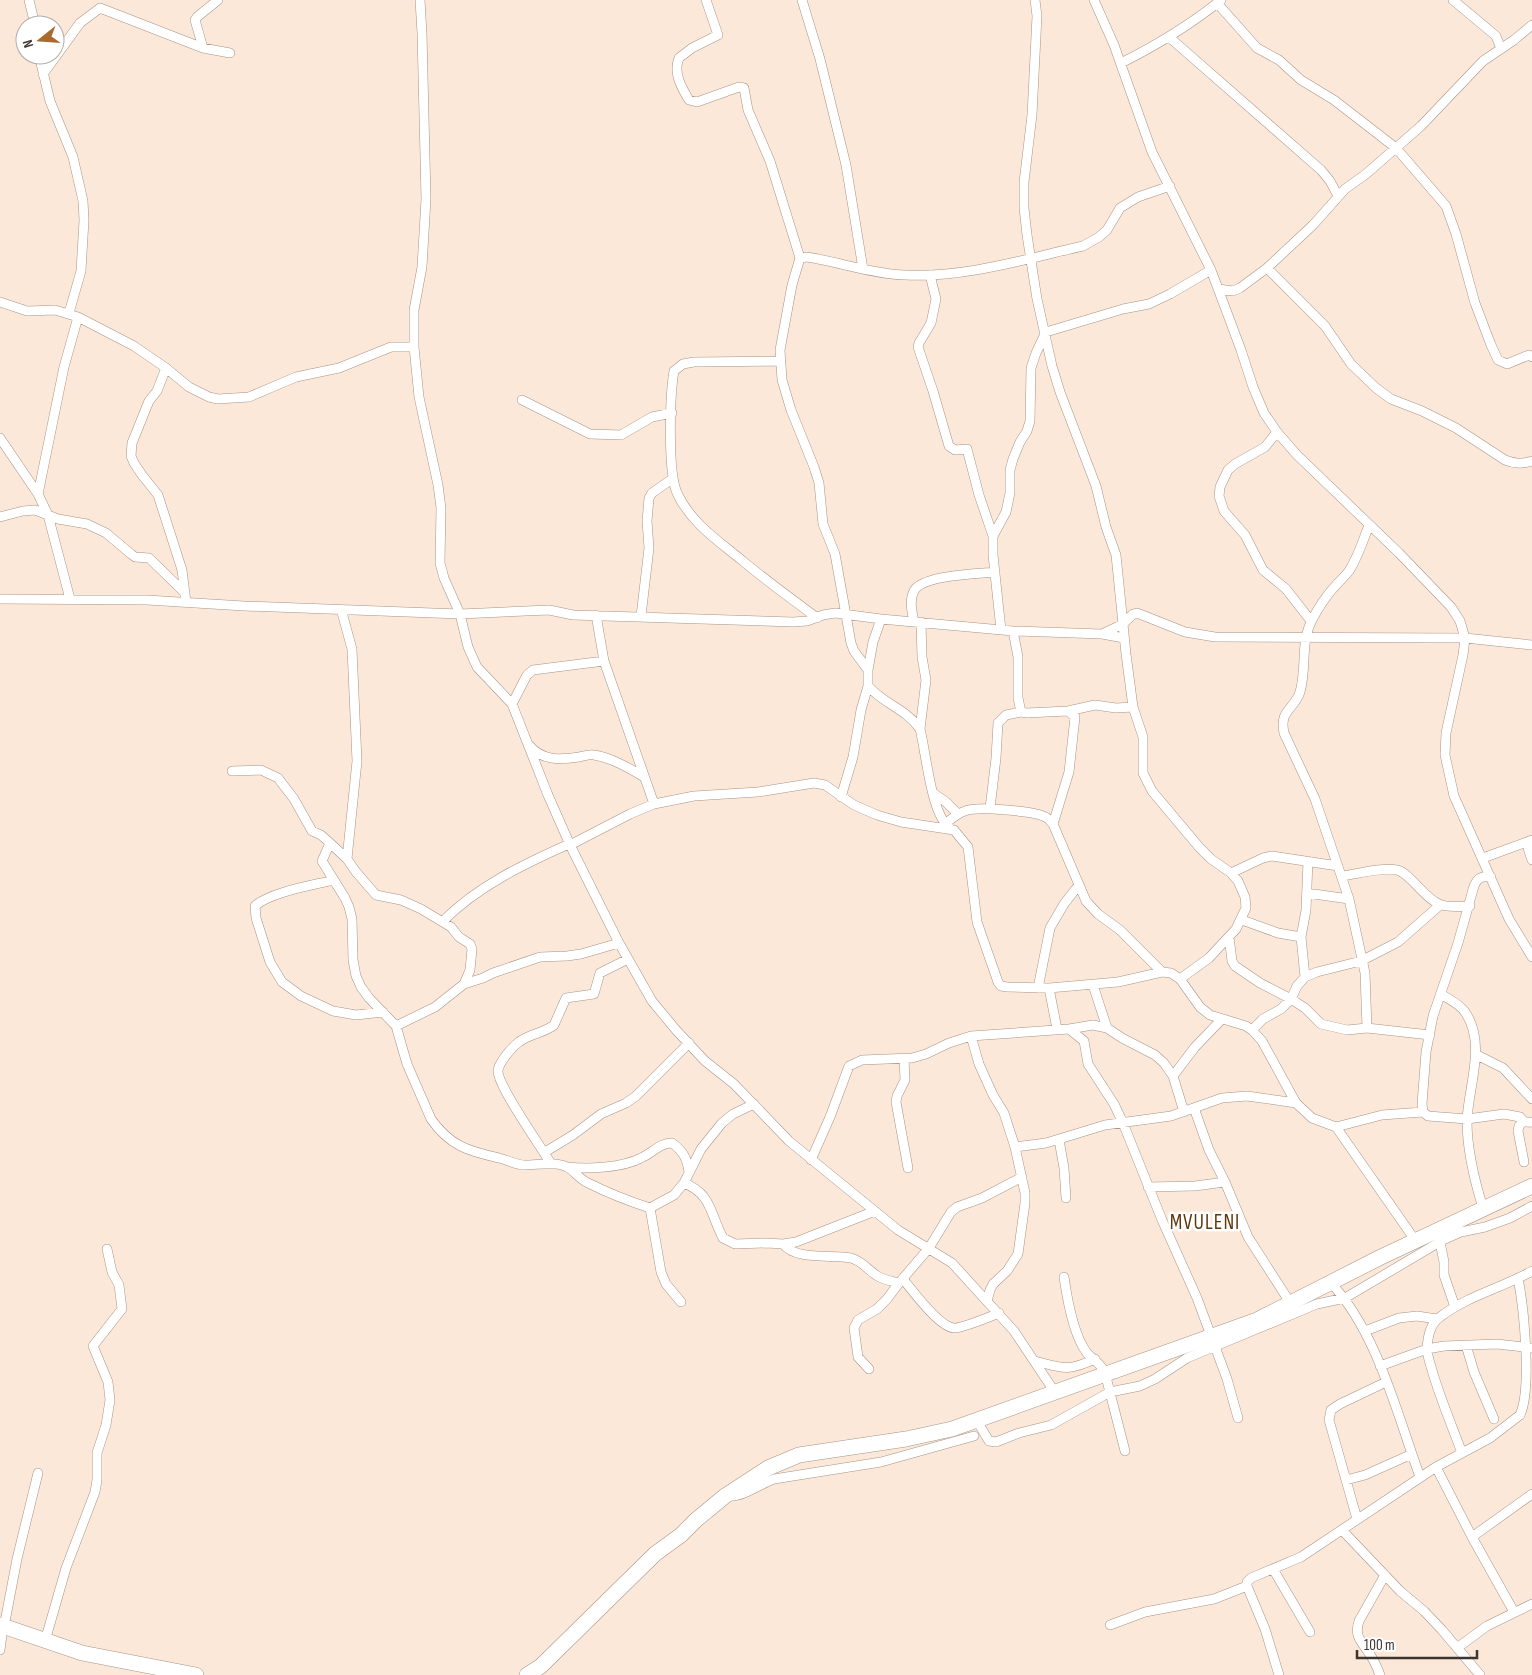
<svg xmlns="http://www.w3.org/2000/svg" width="1532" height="1675" font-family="'Sofia Sans Condensed',sans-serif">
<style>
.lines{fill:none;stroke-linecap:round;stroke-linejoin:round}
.street-casing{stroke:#a79486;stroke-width:10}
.primary-casing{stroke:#a79486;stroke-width:16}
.street{stroke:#fff;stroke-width:9}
.primary{stroke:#fff;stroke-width:15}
.labels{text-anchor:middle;stroke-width:5;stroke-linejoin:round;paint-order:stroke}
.quarter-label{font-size:21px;letter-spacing:1px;fill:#60370b;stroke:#fff}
</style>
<rect width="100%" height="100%" fill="#fce8d8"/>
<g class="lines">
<defs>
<path id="street" d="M29,0L35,25
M420,0L422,33L426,199L422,267L414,310V347L419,397L438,485L441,508L440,563L444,578L460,614L468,647L477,667L512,704L548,795L570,845L619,943L652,1001L676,1030L705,1061L734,1084L789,1141L898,1230L952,1263L1014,1331L1054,1391
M706,0L718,35L692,48L679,58C673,72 681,87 689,100L697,102L739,87L744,88L748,110L770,161L800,258
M802,0L820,59L846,165L863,269
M1035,0L1037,16L1032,115L1024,182V208L1027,235L1037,299L1052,366L1060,392L1096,486L1106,527L1116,555L1126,654L1133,707L1143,737V773L1152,791L1199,847L1211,859L1231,873L1238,881L1245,897L1246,908L1236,929L1209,958L1180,979
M1094,0L1114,45L1152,152L1211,270L1241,350L1253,387L1264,413L1277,432L1297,455L1399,553L1451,607L1460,621L1465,638L1463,655L1446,733L1445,755L1454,796L1509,919L1532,957
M1453,0L1496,36L1501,49
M1217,3L1257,48L1279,60L1301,80L1334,100L1396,148L1446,206L1456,234L1475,303L1491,345L1498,360L1507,364L1529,355L1532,357
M1169,37L1321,170L1330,181L1338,196
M203,48L195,20L197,17L218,0
M39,55L50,101L73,157L83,201L84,220L81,271L69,313
M1121,63C1157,45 1190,25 1221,0
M43,74L80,23L100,8L203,48L230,53
M1267,268L1325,326L1351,364L1376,388L1391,399L1422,411L1456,428L1505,460C1515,464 1522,464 1532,461
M930,275L936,299L931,323L919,343L918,347L933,391L949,446L955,450L967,449L979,495L993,536
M1218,289L1233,291L1240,288L1267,268L1313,225L1345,189L1366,174L1421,126L1483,61L1514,40L1532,25
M0,302L27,311L55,310L78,317L134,346L166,368L189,387L209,397L218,399L249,397L296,377L339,368L391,347H414
M780,361L694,362L683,364L674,371C670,394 667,475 678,495C692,524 720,542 744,562C768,582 792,599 817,618
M166,368L157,391L149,401L132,443L131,456L134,463L142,475L158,495L182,570L186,602
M522,400L590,434L621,435L652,417L672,413
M1277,432L1265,447L1235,464L1228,470L1220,487L1219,496L1224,511L1245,535L1263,570L1286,589L1311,621
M0,438L38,494L48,515L70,599
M38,494L64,367L78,317
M0,517L23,511L35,510L58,519L87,524L106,533L131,554L135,557L149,558L185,593
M0,599L147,600L244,606L460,614L549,610L573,615L793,622L807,621L823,615L835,613L881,619L1013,631L1102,634L1124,638
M341,609L352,649L357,761L347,859
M596,615L604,661L654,804
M641,616L649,548L647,521L649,498L652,493L672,479
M914,622C912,612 909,600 914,591C922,575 977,574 995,572
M1001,630L993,555V536L1006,512L1010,493V470L1013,459L1020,442L1027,431L1030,421L1031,368L1036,353L1046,332L1123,309L1149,304L1170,294L1211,270
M1013,631L1018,657V698L1021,712L1027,713L1068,711L1075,717L1069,772L1053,824
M1102,634L1123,624L1133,614L1137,613L1185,632L1215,637L1465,638L1532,645
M868,670L873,642L881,619
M868,686C885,705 905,708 920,729C926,752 931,814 949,827
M512,704L527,675L533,670L604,661
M1068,711L1095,705L1116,708L1133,707
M920,729L926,680L922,657L921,622
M529,745C542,761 560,760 579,757C584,756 590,754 594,755C612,758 629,768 644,777
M232,771L261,770L278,778L294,799L312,831L321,835L330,843L347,859L356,872L376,895L401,900L421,909L451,927L459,937L470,944L472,949L470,970L464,984
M933,793L946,802L958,814
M841,797L853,757L861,710L868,686V670L854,651L851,643L835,554L823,524L819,483L814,467L791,410L782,380L780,350L792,285L800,258L807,257C840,262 872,274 905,275C965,278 1025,259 1083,246L1099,237L1107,230L1120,208L1138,197L1170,186
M990,808L996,758L998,723L1006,715L1021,712
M945,824C951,819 958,813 965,811C976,806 1038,811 1047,818C1049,819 1051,822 1053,824L1086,901L1098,914L1120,930L1162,972
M1528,842V848L1532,860
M330,843L322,861L345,898L349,907L352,919L353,960L356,976L361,987L369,998L396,1026L407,1064L431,1119C450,1146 468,1151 499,1158C507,1160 517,1165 525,1165C538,1165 555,1161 567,1167C574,1171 579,1178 586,1182C606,1192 628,1201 650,1208L661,1272L666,1284L681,1302
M570,845L630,814L654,804L694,796L758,792L814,783L825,785L854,805L877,815L901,822L954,830L968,847L977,922L998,982L1001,986L1007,987L1049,988L1118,982L1162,972L1171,973L1180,979L1200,1007L1210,1015L1246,1026L1252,1030L1262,1041L1296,1103L1312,1118L1336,1127L1415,1240
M1483,858L1532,840
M1231,873L1263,858L1272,856L1338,866
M1343,876C1357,874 1382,867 1397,870C1409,872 1424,898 1439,904C1447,908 1461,906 1470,906
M1491,877C1482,876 1478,877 1474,886L1458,943L1433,1016L1426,1052L1422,1104L1423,1112L1428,1116L1467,1119L1504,1114L1520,1117C1524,1122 1526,1123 1532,1122
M334,880C314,885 270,892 255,906L256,918L270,962L282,982L301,996L333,1011L356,1015L383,1012
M1307,893L1349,899
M1242,920L1278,933L1301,937
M443,921C478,886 524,864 569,844
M1229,937L1232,961L1235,966L1260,983L1291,999L1305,1008L1321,1024L1347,1030L1367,1028L1430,1035
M1305,977L1301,937L1306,910L1308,861
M1093,985L1107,1028
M1038,988L1050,928L1064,904L1078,886
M1049,988L1057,1029
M1441,994C1448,999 1460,1004 1465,1012C1487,1044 1468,1087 1467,1121C1467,1151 1474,1179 1483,1208
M396,1026L435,1007L464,984L483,978L493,973L540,957L567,956L581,954L619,943
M1367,1028L1365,973L1349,899L1315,799L1284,733C1279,710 1294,710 1300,692C1307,668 1300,643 1312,620C1318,608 1326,596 1336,585C1340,581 1345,576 1349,571C1358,557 1363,541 1369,525
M1069,1029L1084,1041L1088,1064L1114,1104L1123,1123L1162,1220L1197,1298L1227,1379L1238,1418
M1252,1030L1263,1019L1281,1009L1291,999L1297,986L1305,977L1317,972L1361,961L1398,942L1440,905
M971,1036L979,1064L993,1095L1004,1113L1015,1147L1025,1193V1203L1018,1254L1007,1271L993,1284L990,1290L987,1301
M1475,1054L1503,1068L1532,1099
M904,1058L905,1080L897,1096L896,1102L908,1168
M1173,1076L1195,1047L1222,1019
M1194,1108L1209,1150L1225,1182L1248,1237L1291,1304
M1523,1122L1519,1126L1518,1131L1524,1162
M1336,1127L1382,1115L1423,1112
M1059,1140L1064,1168L1066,1198
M1015,1147L1046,1143L1105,1125L1171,1116L1222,1098L1247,1096L1296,1103
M545,1152L573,1135L601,1114L626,1103L636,1096L689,1043
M811,1160L830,1117L849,1066L862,1060L912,1058L926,1054L949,1043L971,1036L1069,1029L1093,1025L1107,1028L1122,1038L1155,1055L1164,1063L1173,1076L1184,1112
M551,1164C542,1148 496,1084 498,1070C500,1061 512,1047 519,1042C529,1034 544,1033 554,1025L566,998L594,994L600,973L628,959
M567,1167C588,1169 622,1168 641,1158C653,1153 659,1143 672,1143C683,1151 687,1158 689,1172
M684,1183C712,1194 710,1214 723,1238L735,1244L767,1243L783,1244L796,1242L875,1211
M1148,1187L1195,1186L1225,1182
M650,1208L674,1195L684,1183L701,1149L722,1123L733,1114L754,1104
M1439,1237L1444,1262V1275L1455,1307
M783,1244C796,1261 832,1254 851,1258C862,1261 867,1269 876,1275C883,1280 891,1281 899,1283
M1064,1277C1067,1298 1073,1335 1087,1353C1093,1360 1101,1363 1105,1373L1125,1451
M903,1279C912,1290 939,1327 954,1328C963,1328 989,1317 999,1313
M1330,1282C1377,1331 1397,1414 1420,1477
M1365,1331L1399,1318L1417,1316L1437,1319
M1466,1345L1474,1372L1494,1419
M1035,1361C1062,1368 1067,1372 1095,1359
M1380,1366L1427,1349L1444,1346L1497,1344L1532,1348
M869,1369L858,1357L854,1328L858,1320L877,1309L887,1299L899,1283L929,1248L951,1212L957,1207L982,1198L1022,1177
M977,1421L989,1441L996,1442L1019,1433L1051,1425L1110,1392L1140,1386L1155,1379L1187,1358L1317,1304L1345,1298L1443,1240L1461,1232L1485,1227L1510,1218L1532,1206
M1462,1453C1452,1426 1440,1398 1432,1370C1430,1363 1427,1355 1427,1348C1428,1336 1430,1324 1440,1317C1467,1296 1502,1288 1532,1271
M1436,1467L1472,1537L1514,1612
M1346,1480L1365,1475L1412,1454
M729,1496C743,1497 760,1484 774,1479L881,1462L974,1436
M1357,1519L1329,1420L1331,1410L1340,1404L1386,1382
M1342,1530L1400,1591L1424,1611L1442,1630L1480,1675
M1472,1537L1532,1494
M1273,1569L1310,1632
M1110,1625L1145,1612L1214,1599L1247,1586
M4,1627L17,1559L38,1473
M45,1641L66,1568L95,1492L97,1480V1453L106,1425L110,1400L108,1382L93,1346L122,1309L119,1285L112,1272L107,1249
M1457,1648L1487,1626L1532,1604
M0,1650L3,1627
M1279,1675L1265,1629L1247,1586V1582L1251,1578L1301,1557L1436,1467L1490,1438L1520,1415C1532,1389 1524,1309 1518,1278
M1380,1675C1377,1667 1374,1660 1369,1653C1361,1641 1354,1636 1359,1621L1385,1575"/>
<path id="primary" d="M0,1625L82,1653L196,1675
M527,1675L541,1666L655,1554L681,1535L696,1520L725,1496L768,1468L799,1455L906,1439L952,1429L1257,1320L1381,1257L1532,1186"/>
</defs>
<use href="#street" class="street-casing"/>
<use href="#primary" class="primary-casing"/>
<use href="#street" class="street"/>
<use href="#primary" class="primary"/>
</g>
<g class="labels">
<g class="quarter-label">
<text x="1205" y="1229">MVULENI</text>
</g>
</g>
<g transform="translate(40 40) rotate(253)"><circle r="24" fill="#ffffff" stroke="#b1aeac"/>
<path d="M0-4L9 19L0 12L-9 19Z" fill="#a86a2f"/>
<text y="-8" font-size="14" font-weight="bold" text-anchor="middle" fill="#3d352f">N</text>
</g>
<path d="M1357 1650v8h120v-8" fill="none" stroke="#3d352f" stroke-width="2.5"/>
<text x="1364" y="1650" font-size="15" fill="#3d352f" stroke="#ffffff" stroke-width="4" paint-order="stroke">100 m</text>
</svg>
